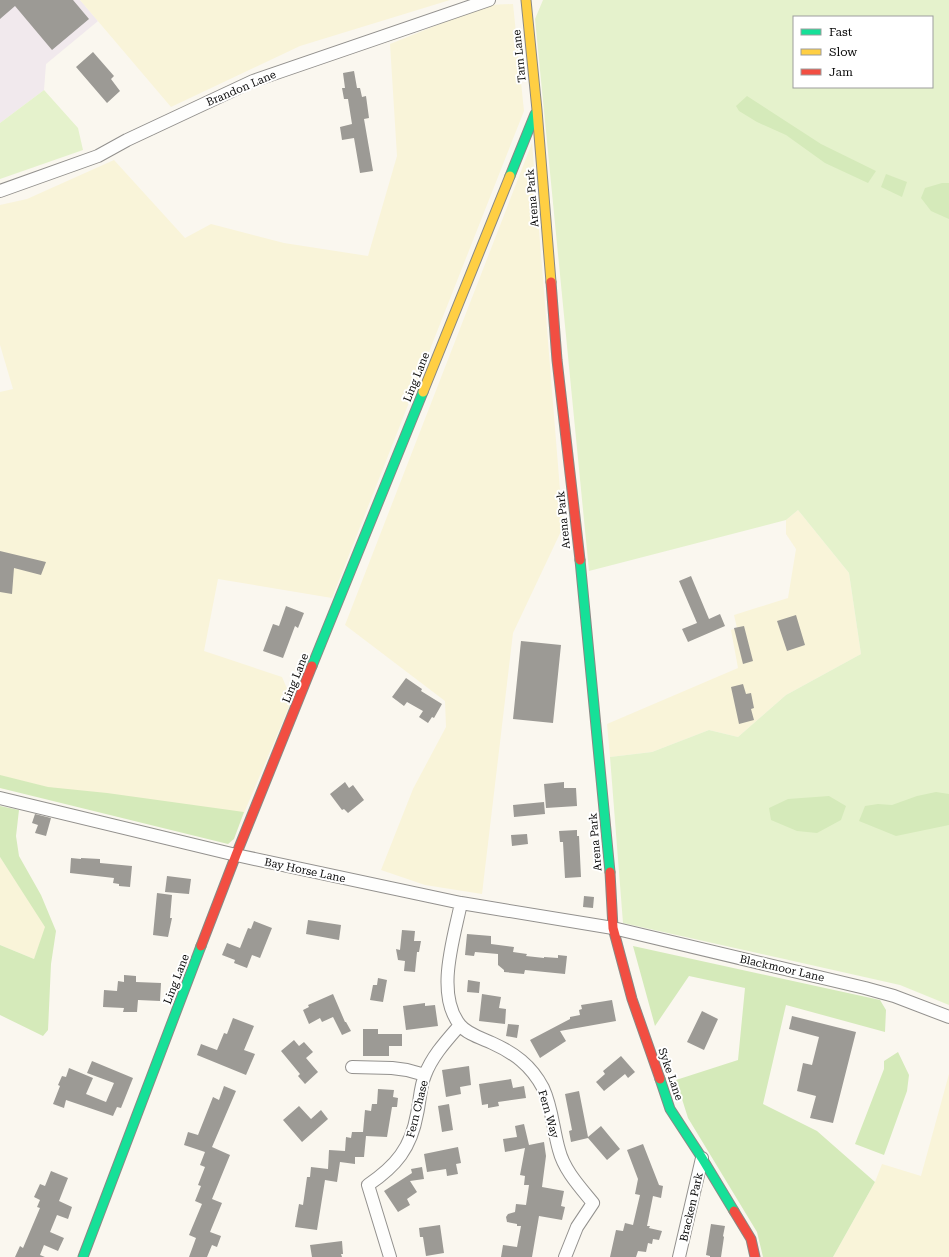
<svg xmlns="http://www.w3.org/2000/svg" width="949" height="1257" font-family="'Roboto Serif',serif">
<style>
.industrial{fill:#f1e9ed}
.farmland{fill:#f9f4d9}
.green{fill:#e5f2cc;fill-rule:evenodd}
.forest{fill:#d5eaba}
.building{fill:#9c9a95}
.lines{fill:none;stroke-linecap:round;stroke-linejoin:round}
.street-casing{stroke:#93918e;stroke-width:14}
.fast-casing{stroke:#898884;stroke-width:11}
.slow-casing{stroke:#898884;stroke-width:11}
.jam-casing{stroke:#898884;stroke-width:11}
.street{stroke:#fefefd;stroke-width:12}
.fast{stroke:#16e098;stroke-width:9}
.slow{stroke:#ffcf43;stroke-width:9}
.jam{stroke:#f24e42;stroke-width:9}
.labels{text-anchor:middle;stroke-width:4;stroke-linejoin:round;paint-order:stroke}
.street-label{font-size:11px;fill:#0b0b0b;stroke:#fff}
</style>
<rect width="100%" height="100%" fill="#faf7ef"/>
<path class="industrial" d="M0,0H80L98,21L46,64L44,90L0,123Z"/>
<path class="farmland" d="M80,0H450L300,46L171,107Z
M513,4L524,111L332,598L218,579L204,651L282,677L292,700L238,827L0,788V392L13,389L0,345V205L27,199L114,160L185,238L211,224L284,243L368,256L397,156L390,44L487,5Z
M532,143L563,527L513,633L482,894L425,885L381,870L413,789L446,727L445,701L345,625Z
M798,510L849,573L861,654L786,695L738,737L709,730L652,752L610,757L607,724L738,668L731,630L737,628L734,615L788,598L796,549L786,534V520Z
M0,857L46,927L34,959L0,945Z
M949,1074V1257H833L875,1182L882,1164L921,1176Z"/>
<path class="green" d="M543,0H949V1005L900,985L623,923L610,757L652,752L709,730L738,737L786,695L861,654L849,573L798,510L786,520L589,571L535,19ZM794,17H932V87H794Z
M44,90L78,128L83,150L0,179V123Z"/>
<path class="forest" d="M747,96L821,144L876,171L868,183L825,163L786,135L757,122L739,111L736,106Z
M886,174L907,182L902,197L881,187Z
M942,183H949V219L931,211L921,198L925,188Z
M0,775L48,787L107,793L244,812L234,839L228,844L0,788Z
M936,792L949,794V825L896,836L859,821L865,806L878,804L892,805L917,796Z
M829,796L846,806L841,820L817,833L797,831L771,820L769,808L788,799Z
M0,806L19,810L16,836L19,856L41,895L56,931L51,964L48,1030L43,1036L0,1015V945L34,959L45,927L0,857Z
M633,946L880,1000L886,1010L885,1032L786,1005L763,1104L817,1131L875,1182L833,1257H763L757,1232L688,1118L676,1080L738,1060L745,988L689,976L655,1026Z
M898,1052L909,1075L907,1091L884,1155L855,1144L884,1069V1061Z"/>
<path class="building" d="M0,0H73L89,19L52,50L15,6L0,19Z
M93,52L114,76L111,79L120,91L107,103L76,67Z
M354,71L357,88H360L362,97L366,96L369,118L364,119L373,171L360,173L354,138L342,140L340,127L352,124L348,99H344L342,88H345L343,73Z
M0,551L46,562L41,575L14,568L12,594L0,592Z
M691,576L709,619L720,614L725,626L688,642L682,629L697,623L679,581Z
M286,606L304,613L298,628L295,626L283,658L263,651L273,624L279,626Z
M796,615L805,645L787,651L777,621Z
M744,626L753,661L743,664L734,628Z
M521,641L561,645L553,723L513,719Z
M406,678L422,689L421,691L442,704L434,718L432,717L428,723L419,717L423,711L407,702L404,706L392,697Z
M743,684L746,694L751,693L754,708L751,709L754,720L739,724L731,687Z
M345,782L349,788L353,785L364,800L348,813L344,809L342,810L330,794Z
M564,782V788H576L577,806L546,808L544,784Z
M544,802L545,814L514,817L513,805Z
M35,814L51,818L46,836L35,833L38,825L32,823Z
M577,830V836H579L581,877L565,878L563,842H560L559,831Z
M527,834L528,844L512,846L511,835Z
M71,858L81,859V858L100,859V863L132,866L130,887L119,886V884L113,883L114,878L70,873Z
M167,876L191,879L189,894L165,892Z
M157,893L172,895L170,918H172L168,937L153,935Z
M584,896L594,897L593,908L583,907Z
M308,920L341,925L339,940L306,934Z
M254,921L272,928L260,958L252,955L247,968L234,963L235,960L222,955L227,943L240,948L248,928L251,929Z
M402,930L415,931L414,941H421L419,952H417L415,972L404,971L405,961L398,960L396,949L400,950Z
M467,934L491,936V944L514,947L513,952L527,954L526,956L544,958V957L558,958V955L567,956L565,974L525,970L524,974L504,972V970L498,965V954L475,952L474,956L465,955Z
M124,975L136,976V982L161,983L160,1001L138,1000L137,1012H123L124,1008L103,1007L104,990L117,991L118,981L124,982Z
M378,978L387,980L383,1002L370,1000L373,985H377Z
M468,980L480,982L479,993L467,992Z
M333,994L345,1022H346L351,1031L342,1035L333,1017L322,1022L320,1018L309,1024L303,1010L309,1007L308,1005Z
M482,994L501,997L499,1008L506,1009L505,1024L479,1021Z
M612,1000L616,1021L560,1031L566,1041L540,1058L530,1040L570,1019V1017L580,1015L579,1010L582,1009L581,1005Z
M425,1003V1006L435,1005L438,1026L406,1030L403,1006Z
M702,1011L718,1019L704,1050L687,1042Z
M792,1016L856,1032L833,1123L810,1118L816,1096L797,1091L803,1063L812,1065L819,1037L789,1029Z
M233,1018L254,1026L244,1050L255,1054L246,1075L197,1055L201,1044L217,1050L224,1033L227,1034Z
M508,1024L519,1025L517,1038L506,1036Z
M363,1029H378V1034H402V1046H389V1056H363Z
M294,1040L299,1046L304,1042L313,1052L306,1058L318,1072L305,1084L298,1076L300,1074L281,1051Z
M621,1056L635,1072L628,1078L625,1074L604,1091L596,1082L605,1074L603,1071Z
M92,1061L133,1078L121,1108L117,1107L113,1116L66,1100L64,1108L53,1104L60,1086L58,1085L62,1076L66,1077L69,1068L93,1078L86,1094L106,1102L114,1083L87,1073Z
M469,1066L471,1085L460,1087L461,1094L446,1097L442,1070Z
M511,1079L513,1088L524,1086L526,1098L498,1102L499,1106L488,1108V1104L482,1105L479,1084Z
M224,1086L236,1091L212,1147L230,1155L212,1199L222,1203L210,1232L221,1236L217,1247L212,1245L207,1257H189L196,1238L189,1235L202,1204L195,1201L201,1186L198,1185L205,1167L200,1165L205,1152L184,1145L188,1132L198,1135L213,1097L219,1100Z
M378,1089L394,1090L393,1097L398,1098L397,1107H392L387,1137L366,1136L364,1157H355V1164L340,1162L337,1182L325,1180L317,1230L295,1227L299,1204L303,1205L307,1177H310L311,1167L328,1169L329,1150L345,1151L346,1137L351,1138L352,1132H363L365,1110L371,1111L372,1104H377Z
M579,1091L588,1137L601,1126L620,1149L607,1160L588,1138L571,1142L569,1131L572,1130L565,1094Z
M449,1104L453,1130L442,1132L438,1106Z
M299,1106L311,1119L321,1110L328,1119L302,1142L283,1120Z
M524,1124L529,1145L544,1142L546,1156L542,1187L564,1191L561,1206L565,1207L562,1220L539,1216L532,1257H501L503,1245L517,1247L521,1226H517V1224L507,1222L506,1217L508,1214L515,1212L516,1204L526,1205L529,1185H524L525,1176L520,1175L525,1148L505,1152L503,1139L517,1137L515,1126Z
M643,1144L659,1185L663,1186L661,1198L653,1196L647,1226H650L649,1228L662,1231L659,1240L653,1239L652,1244L648,1243L646,1252L638,1251L636,1257H610L616,1230L623,1231L625,1223L633,1225L640,1195L635,1194L638,1179L627,1150Z
M458,1147L461,1163L456,1164L458,1174L447,1176L446,1169L427,1172L424,1154Z
M422,1167L424,1179L410,1181L417,1192L407,1199L410,1205L398,1212L384,1191L412,1173L411,1169Z
M51,1171L68,1178L59,1201L72,1207L68,1219L57,1215L50,1232L64,1238L58,1251L44,1245L40,1255L45,1257H15L20,1246L23,1248L40,1208L37,1207L40,1200L34,1197L40,1184L45,1186Z
M711,1224L725,1226L723,1236L724,1237L721,1257H710V1256L706,1255Z
M440,1225L444,1253L426,1256L423,1237H420L419,1228Z
M342,1241L343,1254H341L342,1257H312L310,1245Z"/>
<g class="lines">
<defs>
<path id="street" d="M0,191L98,156L127,140L253,81L489,0
M0,798L236,855L461,903L613,928L865,988L894,996L949,1017
M461,903C454,938 435,994 460,1025C467,1034 481,1038 492,1043C514,1053 531,1065 543,1088C552,1107 553,1129 559,1150C564,1170 580,1187 593,1203L577,1227L565,1257
M352,1067L392,1068L407,1070L425,1075
M390,1257L368,1185C396,1166 411,1148 417,1114C420,1101 420,1087 425,1075C432,1056 447,1040 460,1025
M679,1257L702,1158"/>
<path id="fast" d="M510,176L535,114
M580,560L610,872
M312,666L423,392
M660,1079L670,1109L702,1158L734,1211
M83,1257L201,946"/>
<path id="slow" d="M526,0L537,110L551,282
M423,392L510,176"/>
<path id="jam" d="M551,282L557,360L580,560
M610,872L613,928L632,999L660,1079
M201,946L236,855L312,666
M734,1211L751,1239L755,1257"/>
</defs>
<use href="#street" class="street-casing"/>
<use href="#fast" class="fast-casing"/>
<use href="#slow" class="slow-casing"/>
<use href="#jam" class="jam-casing"/>
<use href="#street" class="street"/>
<use href="#fast" class="fast"/>
<use href="#slow" class="slow"/>
<use href="#jam" class="jam"/>
</g>
<g class="labels">
<g class="street-label">
<text transform="translate(519 56) rotate(-96)" y="4">Tarn Lane</text>
<text transform="translate(241 88) rotate(-23)" y="4">Brandon Lane</text>
<text transform="translate(532 198) rotate(-95)" y="4">Arena Park</text>
<text transform="translate(416 377) rotate(-68)" y="4">Ling Lane</text>
<text transform="translate(563 520) rotate(-96)" y="4">Arena Park</text>
<text transform="translate(295 678) rotate(-68)" y="4">Ling Lane</text>
<text transform="translate(595 842) rotate(-95)" y="4">Arena Park</text>
<text transform="translate(305 870) rotate(12)" y="4">Bay Horse Lane</text>
<text transform="translate(782 968) rotate(13)" y="4">Blackmoor Lane</text>
<text transform="translate(176 979) rotate(-69)" y="4">Ling Lane</text>
<text transform="translate(671 1074) rotate(71)" y="4">Syke Lane</text>
<text transform="translate(417 1109) rotate(-76)" y="4">Fern Chase</text>
<text transform="translate(549 1114) rotate(74)" y="4">Fern Way</text>
<text transform="translate(691 1207) rotate(-77)" y="4">Bracken Park</text>
</g>
</g>
<rect x="793" y="16" width="140" height="72" fill="#ffffff" stroke="#9d9d9d"/>
<rect x="801" y="29" width="20" height="6" fill="#16e098" stroke="#9d9d9d"/>
<text x="829" y="36" font-size="12" fill="#0b0b0b">Fast</text>
<rect x="801" y="49" width="20" height="6" fill="#ffcf43" stroke="#9d9d9d"/>
<text x="829" y="56" font-size="12" fill="#0b0b0b">Slow</text>
<rect x="801" y="69" width="20" height="6" fill="#f24e42" stroke="#9d9d9d"/>
<text x="829" y="76" font-size="12" fill="#0b0b0b">Jam</text>
</svg>
